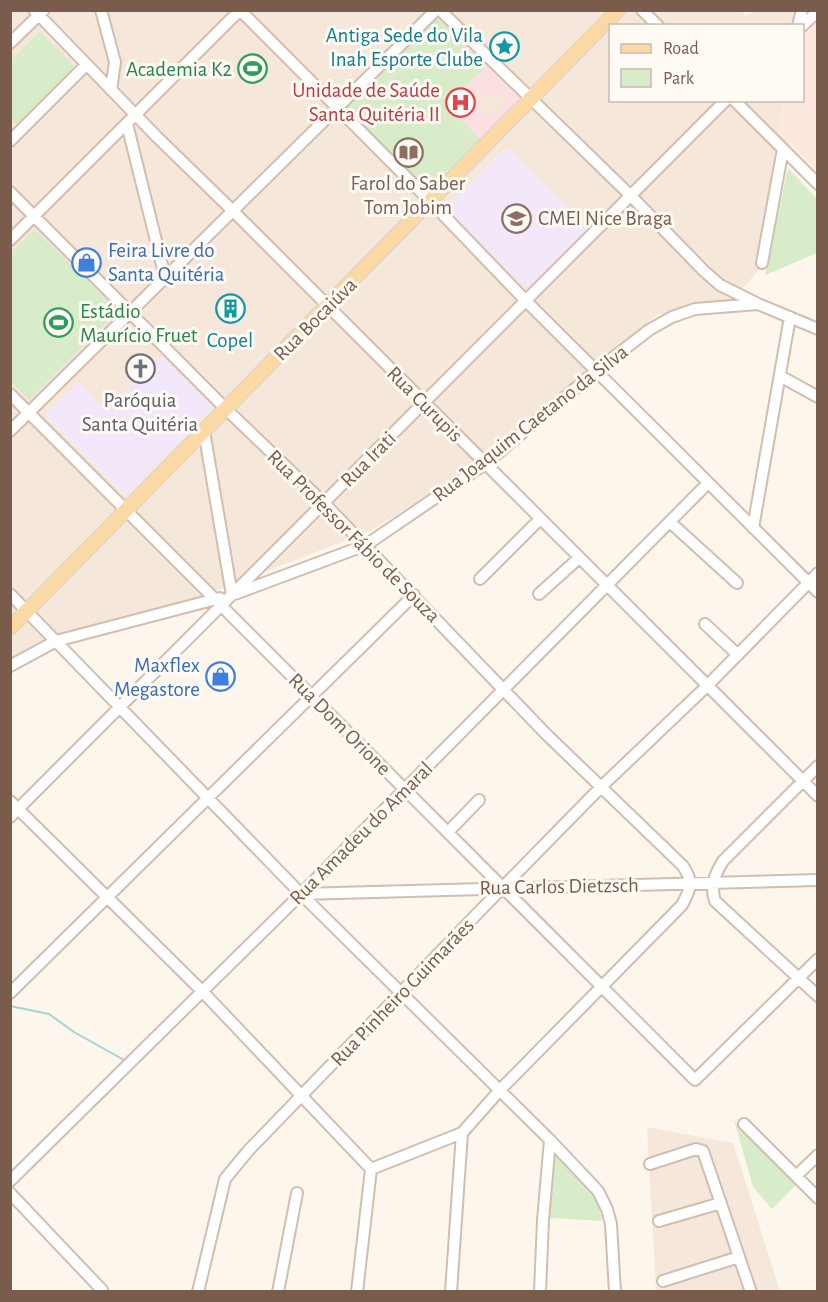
<svg xmlns="http://www.w3.org/2000/svg" width="828" height="1302" font-family="'Alegreya Sans',sans-serif">
<style>
.residential{fill:#f5e8da}
.commercial{fill:#fde8e0}
.education{fill:#f3e8fa}
.medical{fill:#fbdfe3;fill-rule:evenodd}
.green{fill:#d8ecc9}
.lines{fill:none;stroke-linecap:round;stroke-linejoin:round}
.stream{stroke:#a5d3da;stroke-width:2}
.minor-casing{stroke:#d1beb0;stroke-width:14}
.major-casing{stroke:#dad1cd;stroke-width:16}
.minor{stroke:#fff;stroke-width:10}
.major{stroke:#fbd9a5;stroke-width:14}
.labels{text-anchor:middle;stroke-width:6;stroke-linejoin:round;paint-order:stroke}
.culture-label{font-size:21px;fill:#0d838f;stroke:#fffaf3;text-anchor:end}
.leisure-label{font-size:21px;fill:#27864d;stroke:#fffaf3;text-anchor:end}
.health-label{font-size:21px;fill:#be3a42;stroke:#fffaf3;text-anchor:end}
.education-label{font-size:21px;fill:#785e54;stroke:#fffaf3}
.shop-label{font-size:21px;fill:#366cbe;stroke:#fffaf3;text-anchor:start}
.street-label{font-size:21px;fill:#7a5c4d;stroke:#fffaf3}
.worship-label{font-size:21px;fill:#5b616d;stroke:#fffaf3}
</style>
<rect width="100%" height="100%" fill="#fdf6ec"/>
<path class="residential" d="M741,10L746,16L752,11H792V25L610,26V100L783,101L778,131L791,145L768,259L731,302L657,315L471,465L435,491L368,532L197,598L62,633L11,666V11Z
M647,1127L733,1143L780,1291H656Z"/>
<path class="commercial" d="M792,11H817V171L778,131L783,101L802,100V26L792,25Z"/>
<path class="education" d="M507,147L588,229L526,289L446,208Z
M162,357L213,407L125,496L44,415L78,382L107,411Z"/>
<path class="medical" d="M486,66L521,100L481,140L446,105ZM478,89L487,98L494,92L497,95L496,98L501,93L508,100L502,106H499L500,108L497,111L494,108L491,111L492,113L486,119L481,113L484,110L469,98Z"/>
<path class="green" d="M436,16L486,66L446,105L481,140L427,194L342,109Z
M40,31L76,68L17,126L11,119V60Z
M788,168L817,199V253L765,275Z
M34,229L118,311L29,400L11,382L10,253Z
M734,1120L797,1184L772,1209L753,1187Z
M554,1152C572,1172 599,1193 602,1221L550,1218Z"/>
<g class="lines">
<path class="stream" d="M10,1006L49,1014L74,1032L124,1060"/>
<defs>
<path id="minor" d="M34,10L157,137L233,211L818,796
M101,10L115,62L111,90
M240,10L430,201L526,301L818,592
M440,10L631,196L704,271L720,285L758,304
M642,10L658,26
M798,26L802,10
M802,26L818,11
M10,43L43,11
M734,100L818,184
M127,124L165,277
M10,141L86,65
M10,192L226,409L324,503L546,734L683,866C694,883 691,888 682,905L500,1090L462,1133L371,1169
M10,240L240,10
M762,263L783,149
M780,376L818,397
M10,394L695,1080L818,959
M10,431L436,10
M204,431L232,595
M670,522L737,583
M753,528L790,317
M480,579L540,519
M10,594L301,894L550,1140L598,1191L607,1209L611,1224L615,1292
M235,594L366,545L485,464L596,371L649,330L672,317L695,309L758,304L818,329
M539,594L579,558
M705,624L738,655
M10,666L56,641L220,598
M818,766L723,861C715,874 710,886 715,901L818,996
M10,801L202,991L371,1169
M10,817L726,100
M449,831L479,800
M301,894L818,880
M10,993L414,595
M744,1124L818,1198
M650,1164L696,1149L703,1151L751,1292
M796,1176L818,1155
M10,1181L301,894L708,483
M10,1193L102,1290L100,1292
M659,1221L721,1203
M663,1281L739,1257
M198,1292L225,1179L248,1151L503,887L601,787L707,686L818,573
M278,1292L297,1193
M357,1292L371,1169
M451,1292L462,1133
M540,1292L543,1220L550,1140"/>
<path id="major" d="M10,628L618,10"/>
</defs>
<use href="#minor" class="minor-casing"/>
<use href="#major" class="major-casing"/>
<use href="#minor" class="minor"/>
<use href="#major" class="major"/>
</g>
<defs>
<symbol id="sight-ring" viewBox="-11 -11 22 22"><circle r="9.5" fill="#fffaf3" stroke="#0f9aa8" stroke-width="1.5"/><path d="M0-6L1.8-2.2L6-1.7L2.9 1.2L3.7 5.4L0 3.3L-3.7 5.4L-2.9 1.2L-6-1.7L-1.8-2.2Z" fill="#0f9aa8"/></symbol>
<symbol id="stadium-ring" viewBox="-11 -11 22 22"><circle r="9.5" fill="#fffaf3" stroke="#2e9e5b" stroke-width="1.5"/><path d="M0-5a6.5 5 0 1 0 0 10a6.5 5 0 1 0 0-10ZM-3.5-1.8h7v3.6h-7Z" fill="#2e9e5b"/></symbol>
<symbol id="hospital-ring" viewBox="-11 -11 22 22"><circle r="9.5" fill="#fffaf3" stroke="#e0444e" stroke-width="1.5"/><path d="M-5-5h3v3.5h4V-5h3V5h-3V1.5h-4V5h-3Z" fill="#e0444e"/></symbol>
<symbol id="library-ring" viewBox="-11 -11 22 22"><circle r="9.5" fill="#fffaf3" stroke="#8d6e63" stroke-width="1.5"/><path d="M-6-4Q-3-5.5-.7-3.5V5Q-3 3-6 4ZM6-4Q3-5.5 .7-3.5V5Q3 3 6 4Z" fill="#8d6e63"/></symbol>
<symbol id="school-ring" viewBox="-11 -11 22 22"><circle r="9.5" fill="#fffaf3" stroke="#8d6e63" stroke-width="1.5"/><path d="M0-5L7-2L0 1L-7-2ZM-4 1L0 2.5L4 1V4Q0 6-4 4Z" fill="#8d6e63"/></symbol>
<symbol id="shop-ring" viewBox="-11 -11 22 22"><circle r="9.5" fill="#fffaf3" stroke="#3f7fe0" stroke-width="1.5"/><path d="M-5-2.5h2.3a2.7 3.5 0 0 1 5.4 0H5L5.5 6h-11ZM-1.5-2.5h3a1.5 2.3 0 0 0-3 0Z" fill="#3f7fe0"/></symbol>
<symbol id="building-ring" viewBox="-11 -11 22 22"><circle r="9.5" fill="#fffaf3" stroke="#0f9aa8" stroke-width="1.5"/><path d="M-4-6H4V6H1V3H-1V6H-4ZM-2.5-4.3h1.7v1.8h-1.7ZM.8-4.3h1.7v1.8H.8ZM-2.5-1h1.7V.8h-1.7ZM.8-1h1.7V.8H.8Z" fill="#0f9aa8"/></symbol>
<symbol id="church-ring" viewBox="-11 -11 22 22"><circle r="9.5" fill="#fffaf3" stroke="#6b7280" stroke-width="1.5"/><path d="M-1.2-6h2.4v3.5h3.3v2.4h-3.3V6h-2.4V-.1h-3.3v-2.4h3.3Z" fill="#6b7280"/></symbol>
</defs>
<g fill-rule="evenodd">
<use href="#sight-ring" x="488" y="30" width="33" height="33"/>
<use href="#stadium-ring" x="236" y="52" width="33" height="33"/>
<use href="#hospital-ring" x="444" y="86" width="33" height="33"/>
<use href="#library-ring" x="392" y="136" width="33" height="33"/>
<use href="#school-ring" x="500" y="202" width="33" height="33"/>
<use href="#shop-ring" x="70" y="246" width="33" height="33"/>
<use href="#building-ring" x="214" y="292" width="33" height="33"/>
<use href="#stadium-ring" x="42" y="306" width="33" height="33"/>
<use href="#church-ring" x="124" y="352" width="33" height="33"/>
<use href="#shop-ring" x="204" y="660" width="33" height="33"/>
</g>
<g class="labels">
<g class="culture-label">
<text x="483" y="42">Antiga Sede do Vila<tspan x="483" dy="24">Inah Esporte Clube</tspan></text>
<text x="230" y="347" text-anchor="middle">Copel</text>
</g>
<g class="leisure-label">
<text x="232" y="76">Academia K2</text>
<text x="80" y="318" text-anchor="start">Estádio<tspan x="80" dy="24">Maurício Fruet</tspan></text>
</g>
<g class="health-label">
<text x="440" y="97">Unidade de Saúde<tspan x="440" dy="24">Santa Quitéria II</tspan></text>
</g>
<g class="education-label">
<text x="408" y="190">Farol do Saber<tspan x="408" dy="24">Tom Jobim</tspan></text>
<text x="538" y="225" text-anchor="start">CMEI Nice Braga</text>
</g>
<g class="shop-label">
<text x="108" y="257">Feira Livre do<tspan x="108" dy="24">Santa Quitéria</tspan></text>
<text x="200" y="672" text-anchor="end">Maxflex<tspan x="200" dy="24">Megastore</tspan></text>
</g>
<g class="street-label">
<text transform="translate(315 319) rotate(-45)" y="7">Rua Bocaiúva</text>
<text transform="translate(425 404) rotate(45)" y="7">Rua Curupis</text>
<text transform="translate(530 423) rotate(-38)" y="7">Rua Joaquim Caetano da Silva</text>
<text transform="translate(368 459) rotate(-45)" y="7">Rua Irati</text>
<text transform="translate(354 536) rotate(45)" y="7">Rua Professor Fábio de Souza</text>
<text transform="translate(340 724) rotate(45)" y="7">Rua Dom Orione</text>
<text transform="translate(361 833) rotate(-45)" y="7">Rua Amadeu do Amaral</text>
<text transform="translate(559 886) rotate(-1)" y="7">Rua Carlos Dietzsch</text>
<text transform="translate(402 992) rotate(-46)" y="7">Rua Pinheiro Guimarães</text>
</g>
<g class="worship-label">
<text x="140" y="407">Paróquia<tspan x="140" dy="24">Santa Quitéria</tspan></text>
</g>
</g>
<rect width="828" height="1302" fill="none" stroke="#7a5c4d" stroke-width="24"/>
<rect x="609" y="24" width="195" height="78" fill="#fffaf3" stroke="#cabbb1" stroke-width="1.5"/>
<rect x="621" y="44" width="30" height="9" fill="#fbd9a5" stroke="#cabbb1" stroke-width="1.5"/>
<text x="663" y="54" font-size="18" fill="#7a5c4d">Road</text>
<rect x="621" y="69" width="30" height="18" fill="#d8ecc9" stroke="#cabbb1" stroke-width="1.5"/>
<text x="663" y="84" font-size="18" fill="#7a5c4d">Park</text>
</svg>
